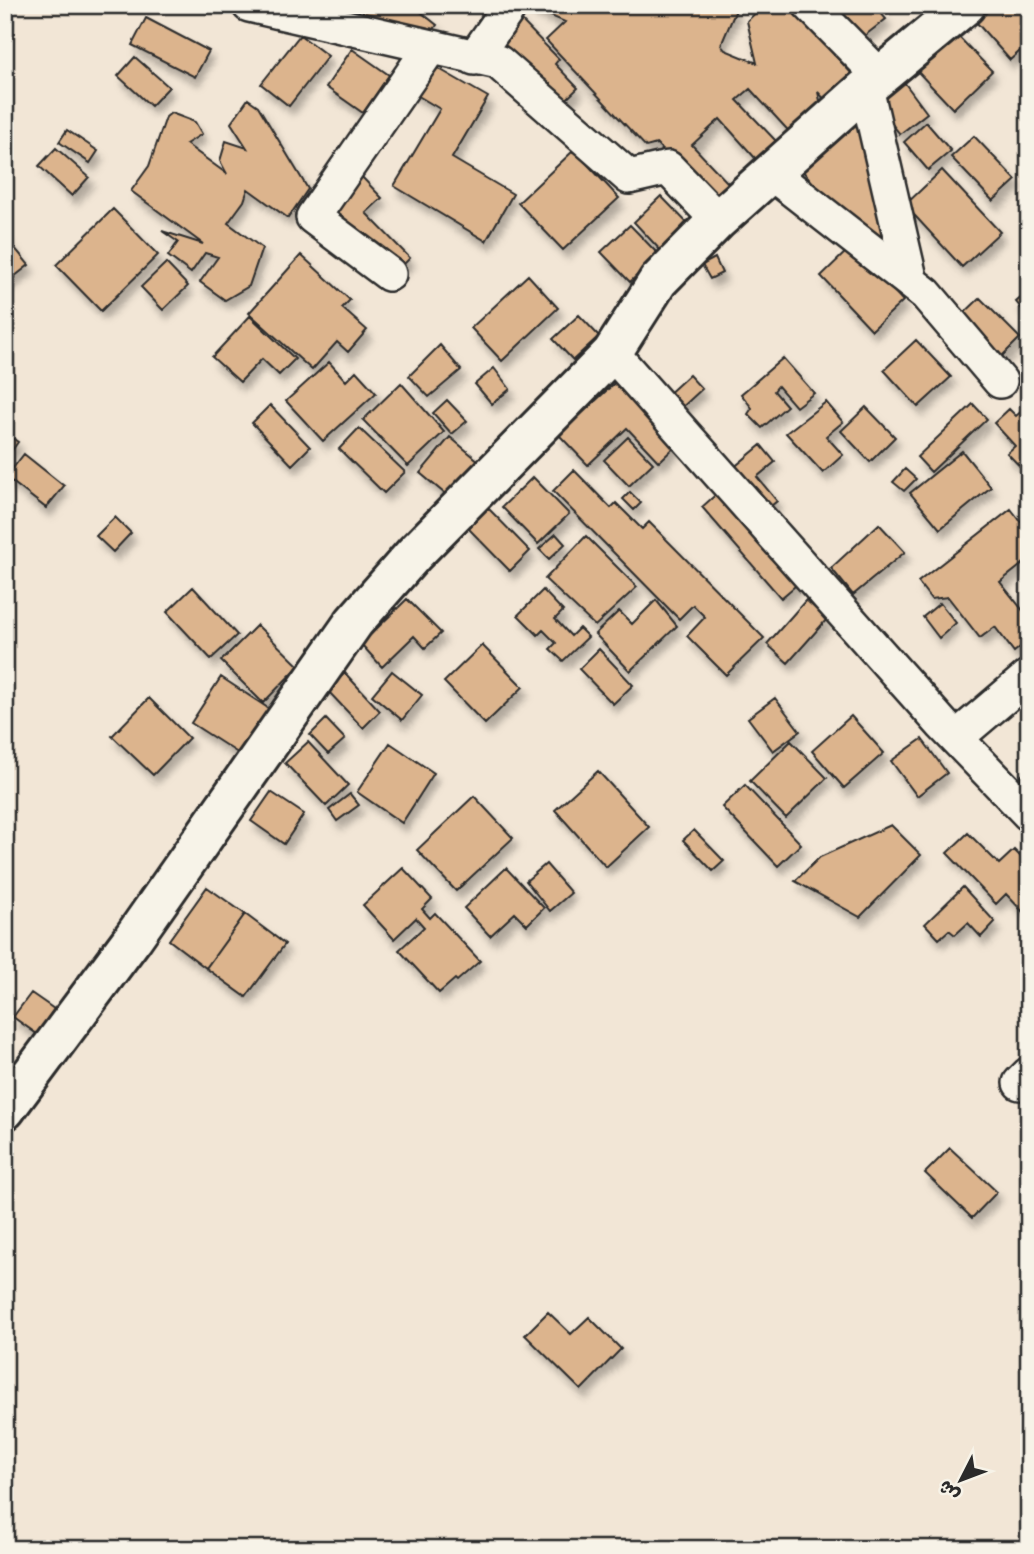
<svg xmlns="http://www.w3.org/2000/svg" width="1034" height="1554" font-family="'Indie Flower','Playpen Sans Arabic',sans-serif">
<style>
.building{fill:#dcb48d;stroke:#2b2b2b;stroke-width:2;filter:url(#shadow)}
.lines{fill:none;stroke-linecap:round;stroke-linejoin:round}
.minor-casing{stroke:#2b2b2b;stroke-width:38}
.tertiary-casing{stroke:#2b2b2b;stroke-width:44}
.minor{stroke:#f7f3e8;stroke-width:33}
.tertiary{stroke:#f7f3e8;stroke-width:38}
</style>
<defs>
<filter id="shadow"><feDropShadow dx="4.5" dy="8" stdDeviation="3.5" flood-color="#0004"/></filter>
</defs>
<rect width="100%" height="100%" fill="#f2e6d6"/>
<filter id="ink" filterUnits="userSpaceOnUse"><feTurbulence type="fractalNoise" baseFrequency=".0143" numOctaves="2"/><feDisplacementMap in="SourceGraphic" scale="14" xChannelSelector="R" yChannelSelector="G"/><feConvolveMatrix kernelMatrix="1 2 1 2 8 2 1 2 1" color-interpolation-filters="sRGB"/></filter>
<g filter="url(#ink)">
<path class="building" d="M368,5H412L437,25L423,44L393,21L385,31L362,13Z
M526,5H731L736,10L721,45L725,50L757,63L747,21L764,5H789L853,75L826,101L818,92L823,114L796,139L750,89L737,100L776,141L756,159L720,119L692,145L729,184L710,202L657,144L646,147L546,40L565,22Z
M834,5H874L886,19L863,37Z
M995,5H1029V43L1010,60L976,22Z
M517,16L559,59L555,64L578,88L549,116L484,48Z
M146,18L209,51L195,77L132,45Z
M955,33L992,71L953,109L917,71Z
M300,35L328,56L289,106L261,84Z
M352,49L389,75L363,113L326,87Z
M135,57L169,87L151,106L118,76Z
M427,62L488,97L452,158L513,194L486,241L394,186L440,109L410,91Z
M904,82L927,113L900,134L876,104Z
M248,99L258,106L308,189L288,218L248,189L244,201L228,223L262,248L249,286L225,300L200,282L218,257L205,253L191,273L168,256L178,242L162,231L203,244L131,191L149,166L166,117L171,113L195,122L202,134L186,144L227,174L220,161L226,141L247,148L231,123Z
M864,111L893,227L870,247L800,168Z
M926,122L951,151L928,170L904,142Z
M67,130L98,151L90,163L59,142Z
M974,136L1016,180L993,201L951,157Z
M56,148L89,177L72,196L39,166Z
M574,150L619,198L563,250L518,203Z
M942,170L1000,232L962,267L905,205Z
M360,175L382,198L366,213L410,258L388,280L322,213Z
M661,196L691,227L663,253L634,222Z
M113,209L158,255L101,311L56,265Z
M630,225L659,255L630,282L601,252Z
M5,236L29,265L5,284Z
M852,246L903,301L872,330L821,276Z
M301,255L350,300L342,308L367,330L348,352L337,342L312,370L249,313Z
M715,258L722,273L710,279L702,265Z
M166,263L188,286L163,310L141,287Z
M528,275L558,308L502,361L471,328Z
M1029,291V318L1016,302Z
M980,298L1020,338L996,362L956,321Z
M579,315L599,336L573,360L553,339Z
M250,316L295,359L279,375L262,359L240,382L212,357Z
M916,340L951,377L918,407L884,370Z
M440,345L461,370L429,397L409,376Z
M783,358L814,393L796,407L778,386L774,391L787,406L762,428L748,414L752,408L741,394Z
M329,362L346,381L356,371L376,393L323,441L286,401Z
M494,368L510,389L492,404L475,384Z
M689,375L702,389L678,411L665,397Z
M621,377L681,441L659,462L627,428L588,465L559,435Z
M401,383L444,432L408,466L363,420Z
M447,400L467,421L452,434L433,413Z
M826,402L843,422L826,436L843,455L823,473L786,433Z
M973,404L987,419L931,472L917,457Z
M270,405L310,447L292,465L252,423Z
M1029,405V476L1007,453L1015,446L994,423L1009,409L1016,416Z
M866,407L895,437L870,462L841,431Z
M359,428L405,472L384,493L339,449Z
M5,433L18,442L5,460Z
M450,437L480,462L450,498L420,473Z
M628,437L653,463L629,486L604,460Z
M761,445L775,462L757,477L777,501L760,515L726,474Z
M962,451L991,487L940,529L910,493Z
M24,454L64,486L46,508L6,477Z
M905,469L916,479L904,491L893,482Z
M574,470L611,508L616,503L642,529L649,522L764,638L726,675L687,636L705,617L693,605L679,619L553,491Z
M533,477L569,514L538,544L502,507Z
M721,490L801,581L781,598L702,507Z
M630,492L641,503L634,510L623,499Z
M487,507L530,551L510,571L467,527Z
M1011,509L1029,532V559L1000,582L1029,618V640L1014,652L995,627L980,638L948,597L931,599L918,582Z
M115,517L131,533L113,552L96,536Z
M879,524L905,552L853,595L831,568Z
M556,534L565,544L549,559L539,549Z
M586,536L637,587L595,626L545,579Z
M193,587L237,635L211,659L167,612Z
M543,590L563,611L555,619L571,636L579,628L588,637L563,661L550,649L556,643L543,630L538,635L518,615Z
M407,599L441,633L425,648L414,636L382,667L361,644Z
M656,600L677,626L630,671L595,634L619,611L632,624Z
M806,600L827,619L788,663L767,644Z
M940,603L956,623L939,638L923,617Z
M257,625L299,666L263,703L221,661Z
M482,645L523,687L485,724L444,682Z
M599,649L633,685L613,704L579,669Z
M392,671L422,695L402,720L372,695Z
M345,673L380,711L363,728L327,690Z
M221,677L274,712L244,757L191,723Z
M149,698L189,738L153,775L112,736Z
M775,698L800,731L773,751L748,718Z
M851,716L884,753L844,788L812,751Z
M326,719L345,739L328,754L310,735Z
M922,739L947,773L917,796L891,761Z
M791,741L827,778L786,818L750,781Z
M308,742L348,785L326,806L285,763Z
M390,743L434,773L402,823L357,792Z
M1029,768V786L1020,777Z
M598,771L649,827L606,867L555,810Z
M745,785L801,844L778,866L722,807Z
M271,792L304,814L284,844L251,821Z
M350,794L359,805L337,821L329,810Z
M474,796L513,838L456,891L417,850Z
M891,825L921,855L860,917L795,881L820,857Z
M694,830L724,861L713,871L683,840Z
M968,833L999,864L1014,850L1029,865V906L1023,912L1006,894L996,904L947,853Z
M546,864L571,893L550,911L526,881Z
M403,868L432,899L422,909L430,918L435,913L480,961L457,981L455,979L439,993L399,950L424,927L416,918L394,939L363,905Z
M506,868L544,908L527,925L515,913L490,936L464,908Z
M207,887L245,914L206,968L169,940Z
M963,887L995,922L981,937L968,923L955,935L949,930L939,939L925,924Z
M245,914L285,944L246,997L206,968Z
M31,993L54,1009L37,1034L13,1017Z
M950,1148L997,1192L972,1218L925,1173Z
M548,1312L571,1334L589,1317L621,1349L581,1390L525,1335Z"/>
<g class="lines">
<defs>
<path id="minor" d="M249,5L498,62L629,177L668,168L718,220
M810,5L880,76
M474,58L511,5
M866,88L911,282
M771,173L926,294L1000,381
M389,274L313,217L430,48
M612,353L943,725L1029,814
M956,738L1029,676
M1020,1083L1029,1074"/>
<path id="tertiary" d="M5,1110L133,938L354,622L414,554L612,353L658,281L718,220L866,88L966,5"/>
</defs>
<use href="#minor" class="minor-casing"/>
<use href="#tertiary" class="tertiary-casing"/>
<use href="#minor" class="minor"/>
<use href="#tertiary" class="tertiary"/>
</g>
</g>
<rect width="1034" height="1554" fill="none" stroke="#f7f3e8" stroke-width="28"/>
<rect x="14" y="14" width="1006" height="1526" fill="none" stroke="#2b2b2b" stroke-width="2.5" filter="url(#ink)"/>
<g transform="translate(961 1480) rotate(228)" stroke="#f7f3e8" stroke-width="5" paint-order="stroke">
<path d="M0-5L12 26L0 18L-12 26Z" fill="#2b2b2b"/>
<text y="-10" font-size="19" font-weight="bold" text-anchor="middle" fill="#2b2b2b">ش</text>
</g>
</svg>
